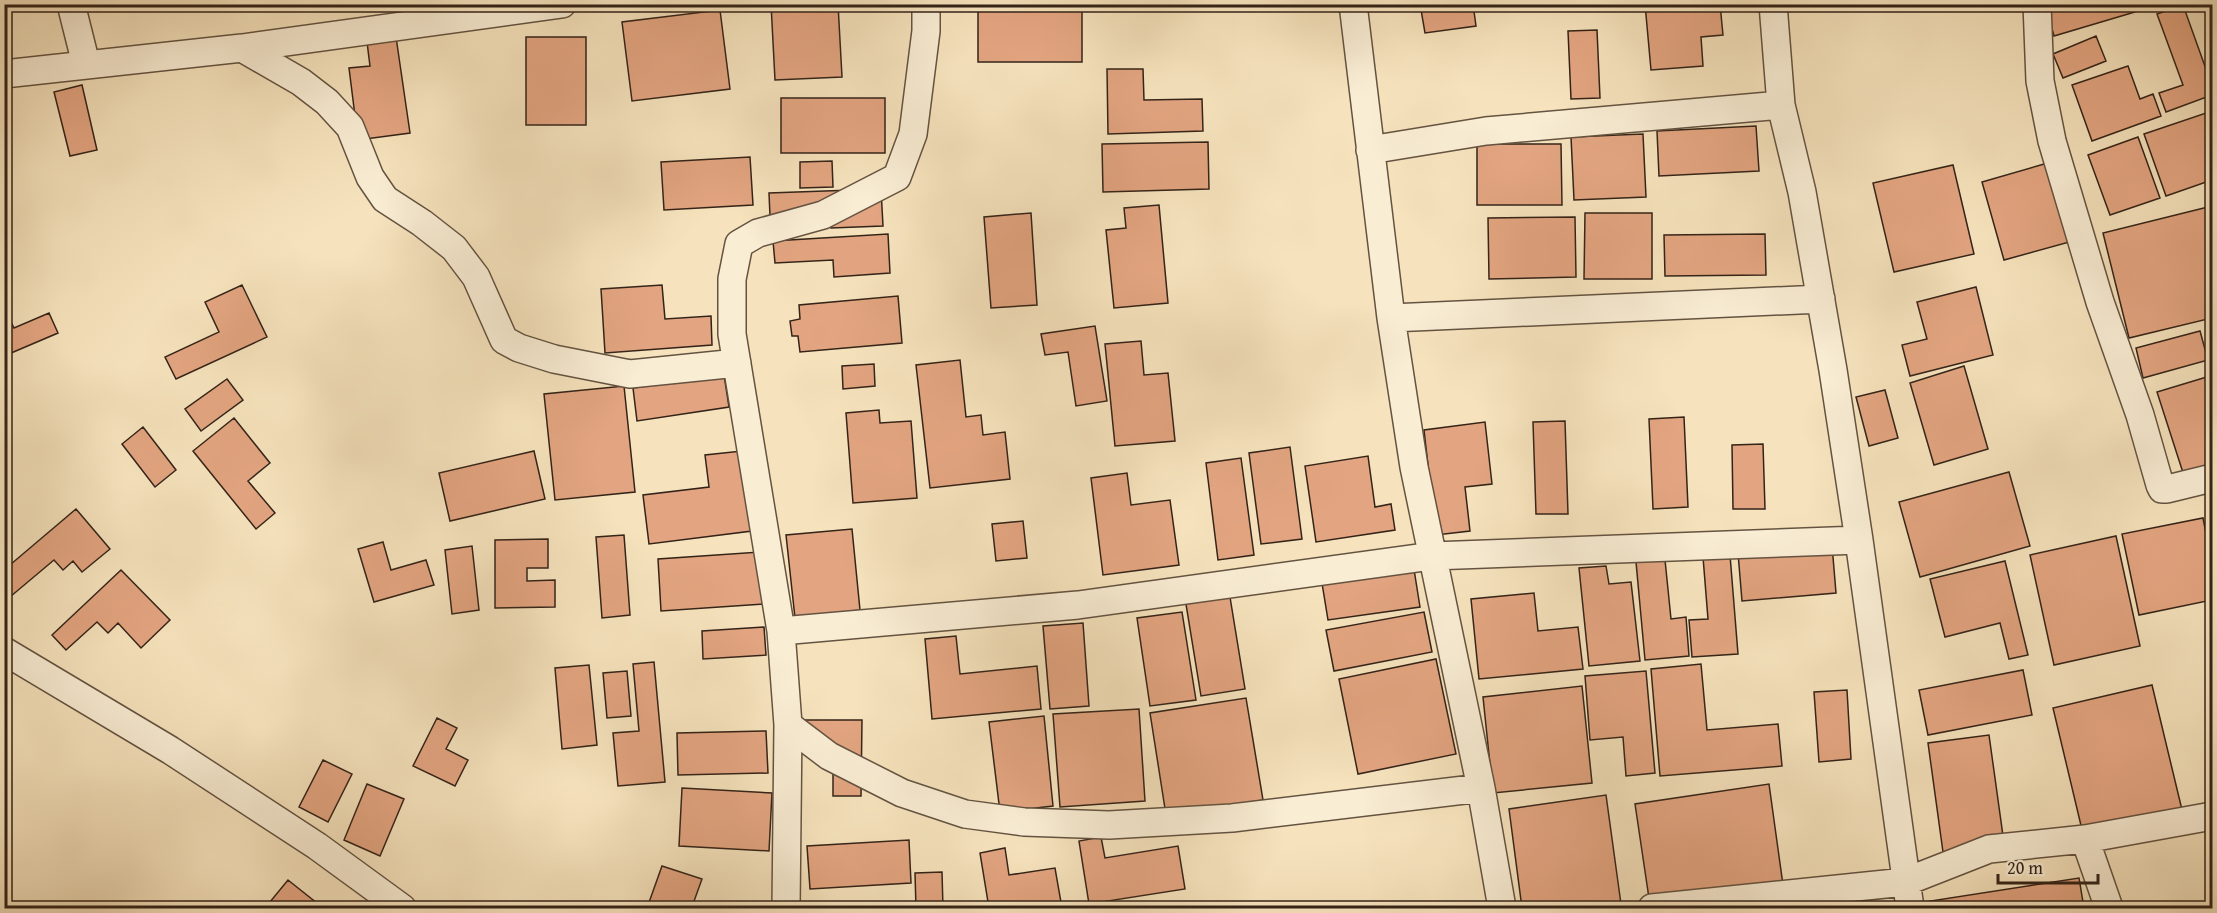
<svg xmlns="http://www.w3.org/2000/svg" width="2217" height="913" font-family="'Gentium Book Plus',serif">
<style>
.building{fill:#e3a581;stroke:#332318;stroke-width:1.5}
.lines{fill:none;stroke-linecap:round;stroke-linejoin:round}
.street-casing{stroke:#645341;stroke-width:30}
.street{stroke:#f9edd4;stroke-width:27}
</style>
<rect width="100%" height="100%" fill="#f6e3bd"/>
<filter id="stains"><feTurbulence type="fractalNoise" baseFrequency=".00333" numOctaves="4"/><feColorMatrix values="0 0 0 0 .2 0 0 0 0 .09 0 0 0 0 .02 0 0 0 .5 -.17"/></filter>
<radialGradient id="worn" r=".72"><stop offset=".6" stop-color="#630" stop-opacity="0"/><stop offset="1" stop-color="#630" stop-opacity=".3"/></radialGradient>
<path class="building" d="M771,4H838L842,77L775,80Z
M978,4H1082V62H978Z
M1420,4H1473L1476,26L1425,33Z
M1645,4H1720L1723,35L1701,37L1703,66L1651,70Z
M2045,4H2154L2155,6L2054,36Z
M2203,4H2212V29Z
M2183,5L2212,86V95L2166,112L2159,93L2183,85L2157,14Z
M720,10L730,89L632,101L622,22Z
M1597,30L1600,98L1571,99L1568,31Z
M2096,36L2106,61L2063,78L2053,54Z
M396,37L410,133L358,140L349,68L370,66L367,42Z
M526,37H586V125H526Z
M2128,66L2140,99L2153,94L2161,116L2092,141L2072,85Z
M1107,69H1143L1144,100L1202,99L1203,131L1108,134Z
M82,85L97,150L70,156L54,92Z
M781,98H885V153H781Z
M2212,111V180L2166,196L2144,134Z
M1756,126L1759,171L1659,176L1657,131Z
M1643,134L1646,197L1574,200L1571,137Z
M2138,137L2160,198L2110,215L2088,155Z
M1208,142L1209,189L1103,192L1102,144Z
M1477,144H1561L1562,205H1477Z
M750,157L753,205L664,210L661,162Z
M832,161L833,187L800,188V162Z
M2051,162L2073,241L2004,260L1982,182Z
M1953,165L1974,254L1894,272L1873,183Z
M881,189L883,226L831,228V214L770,216L769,193Z
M1159,205L1168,303L1114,308L1106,230L1126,228L1124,208Z
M2212,206V318L2129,338L2103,233Z
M1031,213L1037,305L991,308L984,217Z
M1585,213H1652V279H1584Z
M1575,217L1576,277L1489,279L1488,218Z
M888,234L890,273L834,277L833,260L775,263L773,241Z
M1765,234L1766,275L1665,276L1664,235Z
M242,285L267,337L176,379L165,357L219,332L205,302Z
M662,285L665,319L711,316L712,345L605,353L601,289Z
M1976,287L1993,355L1910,376L1902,345L1927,339L1917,302Z
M898,296L902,343L800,352L798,336H792L790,321L800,319L799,305Z
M4,307L14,328L49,313L58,333L4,356Z
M1095,326L1107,401L1076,406L1068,352L1045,355L1041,334Z
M2200,331L2208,360L2143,378L2136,348Z
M1141,341L1144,375L1168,373L1175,441L1115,446L1105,344Z
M960,360L966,417L981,415L983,435L1005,432L1010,479L930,488L916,365Z
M874,364L875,386L843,389L842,366Z
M1964,366L1988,449L1934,465L1910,383Z
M724,375L729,407L637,421L633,388Z
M2210,376L2212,384V473L2186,482L2157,392Z
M227,379L243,400L201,431L185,409Z
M624,386L635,492L555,500L544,394Z
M1885,390L1898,438L1869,446L1856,397Z
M879,410L880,423L911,421L917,498L853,503L846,413Z
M1684,417L1688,507L1653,509L1649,419Z
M234,418L270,463L248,481L275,513L256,529L193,451Z
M1565,421L1568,514H1536L1533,422Z
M1485,422L1492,484L1465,487L1470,531L1436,535L1424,430Z
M143,427L176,470L155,487L122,444Z
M1763,444L1765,509H1733L1732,445Z
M1290,447L1302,539L1261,544L1249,453Z
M534,451L545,499L450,521L439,473Z
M742,451L752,531L649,544L643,495L709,487L705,455Z
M1368,456L1375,507L1391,504L1395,530L1316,542L1305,466Z
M1241,458L1254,555L1218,560L1206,463Z
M2009,472L2030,546L1920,577L1899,502Z
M1127,473L1131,505L1170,500L1179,565L1103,575L1091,478Z
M76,509L110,549L82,572L73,561L63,570L54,560L4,602V570Z
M2203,518L2212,563V600L2139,615L2122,534Z
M1023,521L1027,558L996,561L992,524Z
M852,529L860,610L795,618L786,535Z
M624,535L630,615L602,618L596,537Z
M2116,536L2140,646L2054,665L2030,555Z
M548,539V568H527V581L555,580V607L495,608V540Z
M383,542L391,570L426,560L434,585L374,602L358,549Z
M1832,545L1836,593L1742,601L1738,553Z
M472,546L479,610L452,614L445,550Z
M760,552L764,604L661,611L658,559Z
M1730,555L1738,654L1692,657L1689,620L1708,619L1703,557Z
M1665,560L1671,619L1686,617L1689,656L1645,660L1636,562Z
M2005,561L2028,655L2009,659L2000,623L1945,637L1930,579Z
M1413,563L1420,607L1328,620L1321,577Z
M1606,566L1609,584L1631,582L1640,661L1589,666L1579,568Z
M121,570L170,620L141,648L118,623L108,633L97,622L66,650L52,635Z
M1229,591L1245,689L1201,696L1185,598Z
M1534,593L1538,631L1578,627L1583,669L1479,679L1471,599Z
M1182,612L1196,700L1150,706L1137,618Z
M1424,612L1432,652L1334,671L1326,630Z
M1083,623L1089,706L1050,709L1043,626Z
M764,627L766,655L703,659L702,631Z
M956,636L960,674L1037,666L1041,709L932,719L925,639Z
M1436,659L1456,754L1358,774L1339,679Z
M654,662L665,782L618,786L613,733L639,731L633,664Z
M1701,664L1707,730L1778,724L1782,766L1660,776L1651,669Z
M589,665L597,745L562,749L555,668Z
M2023,670L2032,715L1928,735L1919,690Z
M627,671L631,716L607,718L603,673Z
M1646,671L1655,773L1626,776L1623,737L1590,740L1585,676Z
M2152,685L2183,814L2084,838L2053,708Z
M1582,686L1592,783L1493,793L1483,697Z
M1847,690L1851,759L1819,762L1814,692Z
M1246,698L1263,800L1166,815L1150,713Z
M1139,709L1145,801L1060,807L1053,714Z
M1044,716L1053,806L1000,812L989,722Z
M437,718L457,728L446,749L468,760L455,786L413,766Z
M800,720H862L861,796H833V747Z
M766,731L768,773L678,775L677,733Z
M1989,735L2004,843L1943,852L1928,743Z
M323,760L352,774L328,822L299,807Z
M367,784L404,799L380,856L344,840Z
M1769,784L1783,885L1650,905L1635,804Z
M682,788L772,793L769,851L679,846Z
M1606,795L1621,904L1590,908H1522L1509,809Z
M1101,837L1105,858L1178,846L1185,889L1089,904L1079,841Z
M909,840L911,883L810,889L807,846Z
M1005,848L1009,875L1055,868L1062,908H989L980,853Z
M662,866L702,879L693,904L705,908H647Z
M942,872L943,908H916L915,873Z
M2079,878L2084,908H1926L1924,902Z
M288,880L318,904L315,908H265Z"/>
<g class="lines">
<defs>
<path id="street" d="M71,4L86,64
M1353,4L1391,318L1414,467L1481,788L1502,908
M1773,4L1781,105L1802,192L1833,370L1859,540L1910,908
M2037,4L2040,81L2052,141L2100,302L2140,415L2160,485L2162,489H2167L2212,478
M242,48L301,82L327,102L350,127L370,177L385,199L422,223L454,248L476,277L504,340L519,348L554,359L630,374L737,363
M4,74L242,48L562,4
M1370,150L1486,131L1781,105
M1391,318L1821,299
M781,631L1078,605L1432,556L1859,540
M4,651L170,750L317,846L402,908
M788,725L829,756L902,793L965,814L1024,822L1109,825L1232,818L1481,788
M2085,839L2109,908
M786,908L788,725L781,631L732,334V279L739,244L758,233L823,215L897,177L913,134L926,31V4
M1652,908L1905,882L1989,849L2085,839L2212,816"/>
</defs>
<use href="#street" class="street-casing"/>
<use href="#street" class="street"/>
</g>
<rect width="2217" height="913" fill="none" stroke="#f6e3bd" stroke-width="24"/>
<rect x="6" y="6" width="2205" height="901" fill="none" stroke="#332318" stroke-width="3"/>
<rect x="12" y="12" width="2193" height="889" fill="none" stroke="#332318" stroke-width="1.5"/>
<path d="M1998 874v9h100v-9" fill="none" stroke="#332318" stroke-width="3"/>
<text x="2007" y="874" font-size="18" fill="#332318" stroke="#f9edd4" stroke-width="4.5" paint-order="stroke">20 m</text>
<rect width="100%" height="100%" filter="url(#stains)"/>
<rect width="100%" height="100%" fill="url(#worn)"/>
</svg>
